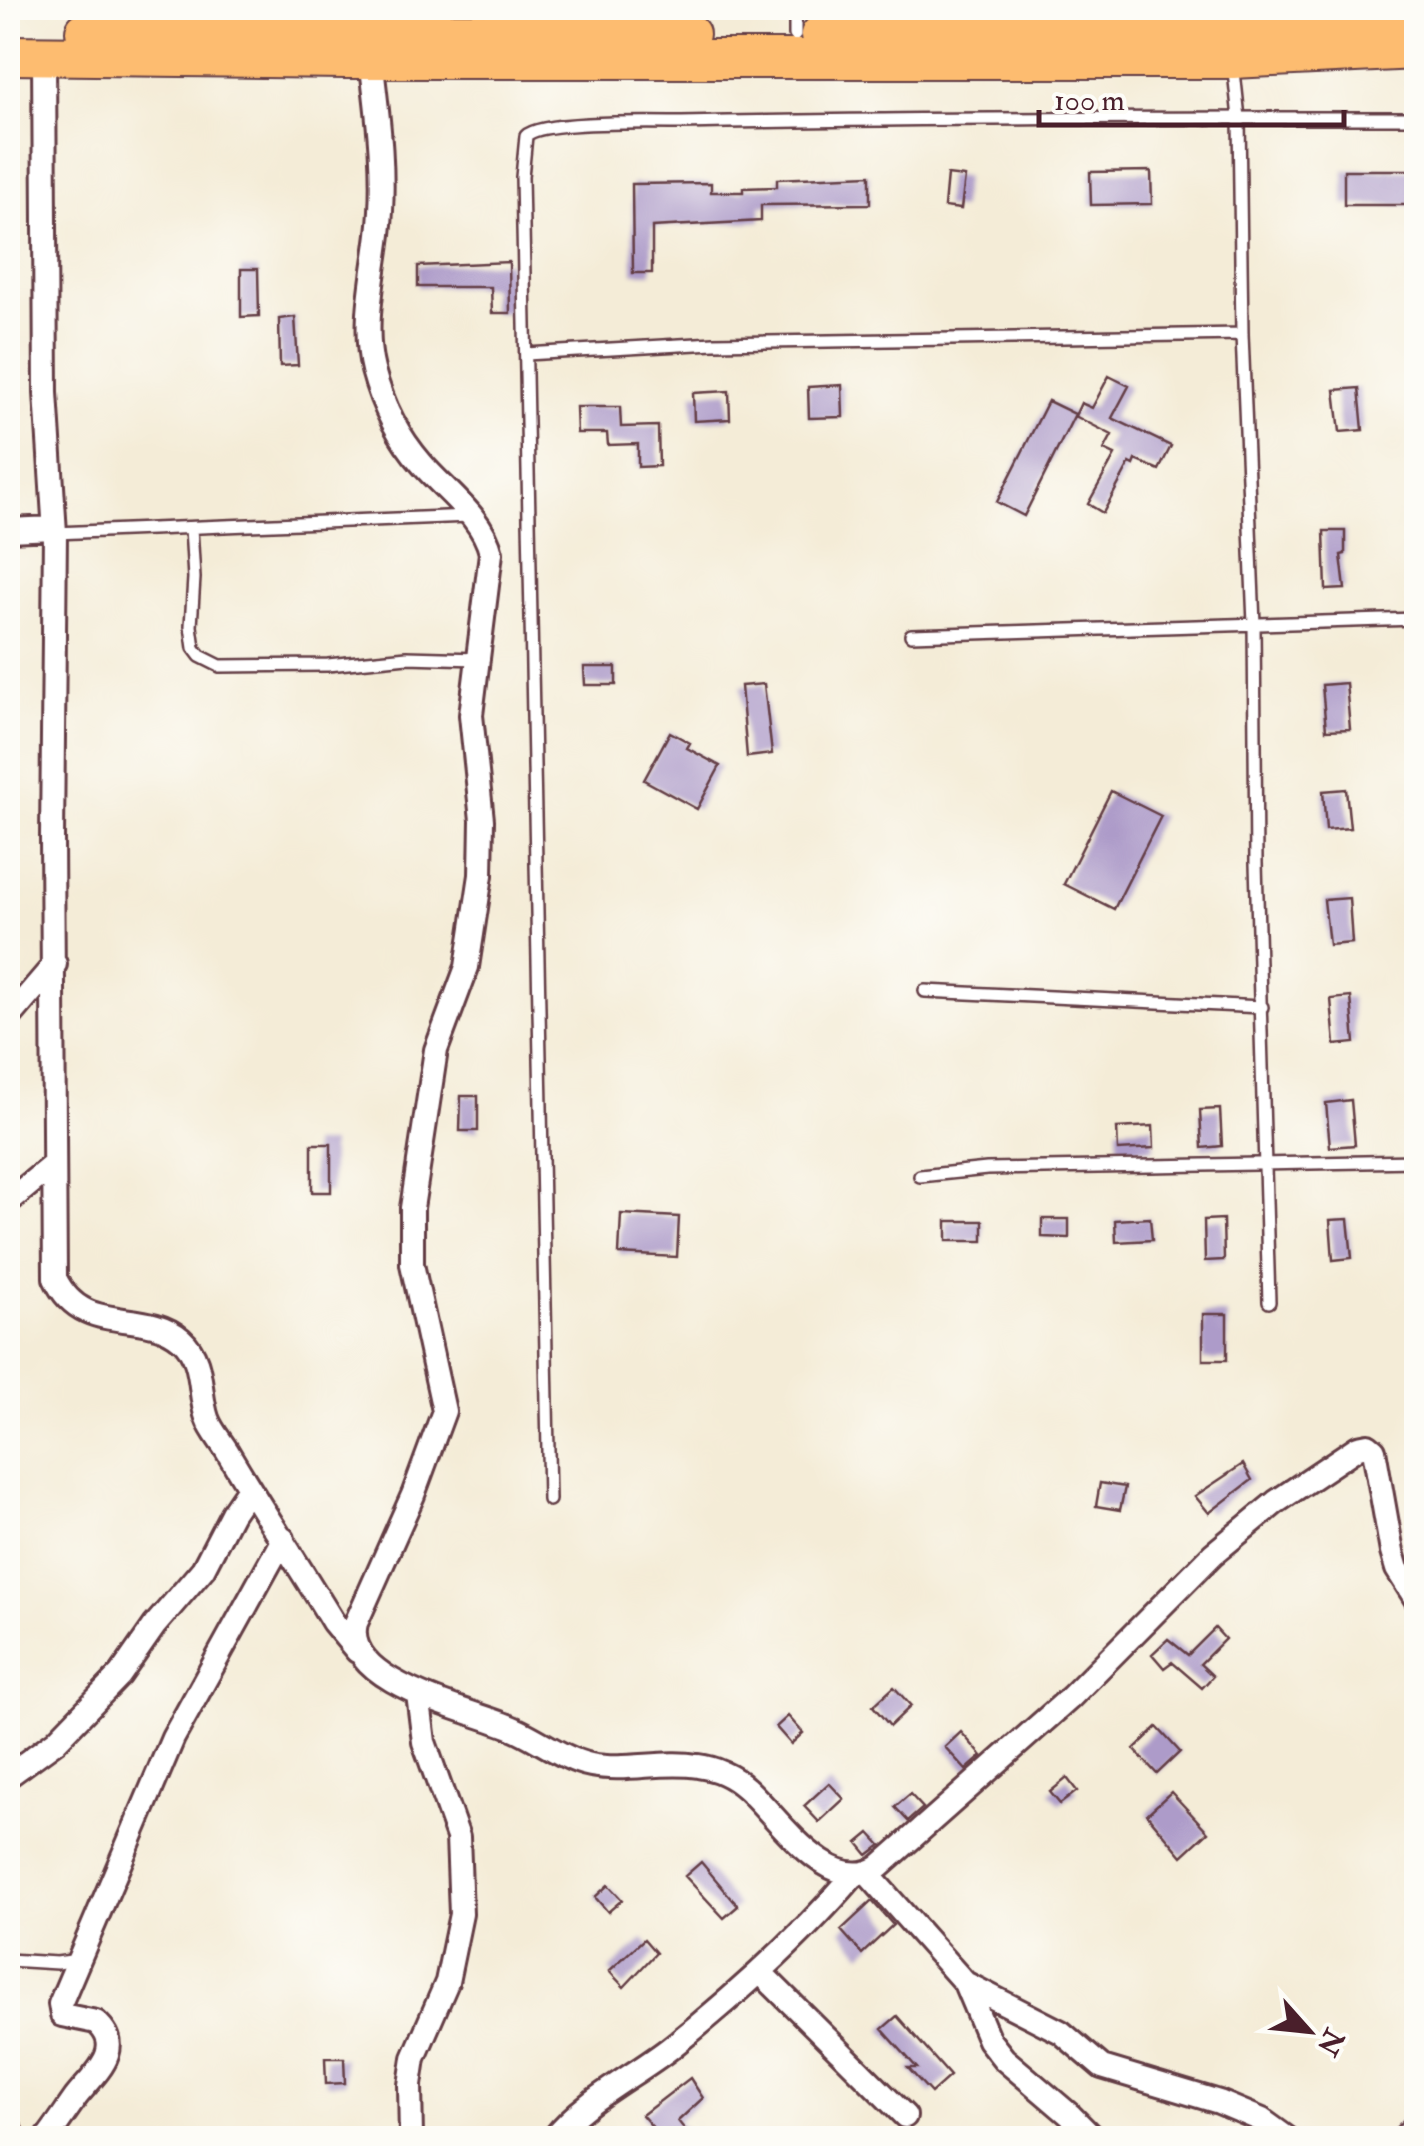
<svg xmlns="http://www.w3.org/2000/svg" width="1424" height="2146" font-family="'IM FELL Double Pica',serif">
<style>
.building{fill:#ad9bc9}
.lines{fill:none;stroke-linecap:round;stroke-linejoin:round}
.lane-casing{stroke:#643e45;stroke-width:16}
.street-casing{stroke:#643e45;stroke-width:28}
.primary-casing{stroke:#643e45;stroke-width:42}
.lane{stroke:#fff;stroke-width:11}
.street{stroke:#fff;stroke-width:22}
.primary{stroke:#fdbc70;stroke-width:38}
</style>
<rect width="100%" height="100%" fill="#fdfcf7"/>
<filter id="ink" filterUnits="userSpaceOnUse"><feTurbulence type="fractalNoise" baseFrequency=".01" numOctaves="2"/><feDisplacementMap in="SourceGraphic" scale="20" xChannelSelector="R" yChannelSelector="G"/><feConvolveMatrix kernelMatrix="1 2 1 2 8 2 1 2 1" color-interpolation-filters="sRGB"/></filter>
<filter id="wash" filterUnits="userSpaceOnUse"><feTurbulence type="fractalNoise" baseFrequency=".0048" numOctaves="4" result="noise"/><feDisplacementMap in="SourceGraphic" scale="40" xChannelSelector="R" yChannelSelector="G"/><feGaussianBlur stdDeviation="2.25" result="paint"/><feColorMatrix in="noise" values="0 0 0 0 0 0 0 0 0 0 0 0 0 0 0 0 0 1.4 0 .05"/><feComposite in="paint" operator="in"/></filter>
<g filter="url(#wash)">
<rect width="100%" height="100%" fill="#f4ecd7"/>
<g id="blocks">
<path class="building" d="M1344,170H1416V205H1344Z
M1151,171L1152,204L1091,205L1090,172Z
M870,175V204L761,205V221L652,227V273H633L632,184L711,183V192H743V188L777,187V179Z
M947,175L965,177L961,209L944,207Z
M509,262L510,313H492L491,287H418V266Z
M241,269H258L259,316L241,317Z
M295,317L298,365L280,366L279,319Z
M1109,376L1129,386L1112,418L1171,446L1159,470L1136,460L1134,465L1130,463L1103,513L1088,504L1115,455L1104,450L1112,435L1075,416L1081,403L1092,408Z
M842,385L843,417L809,418L808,387Z
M1359,388L1363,430L1340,432L1335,390Z
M729,391L730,419L694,421L693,393Z
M1048,401L1075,414L1024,516L997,502Z
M576,407H620L621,427L658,426L659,466L638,467V444L608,445L607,433H577Z
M1324,531H1345V554L1341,555L1345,589L1326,590Z
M584,667H616V685H585Z
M1346,683L1350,729L1326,730L1322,685Z
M764,684L772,754L747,757L741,686Z
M670,732L690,743L687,748L720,766L697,809L644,780Z
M1346,789L1350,828L1326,830L1323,791Z
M1111,791L1161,816L1114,909L1064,884Z
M1349,898L1352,943L1329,945L1324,900Z
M1351,997L1355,1043L1335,1045L1331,999Z
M461,1096H478V1131H460Z
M1351,1100L1355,1145L1330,1147L1326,1103Z
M1220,1109L1222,1146L1202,1148L1200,1110Z
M1153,1126L1154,1148L1118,1150L1117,1128Z
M312,1144H331V1192H312Z
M621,1214L679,1217L677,1257L619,1254Z
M1150,1218L1152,1240L1116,1242L1115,1220Z
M1042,1219H1069V1238L1042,1237Z
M1223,1219L1224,1260L1205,1261L1204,1220Z
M1348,1219L1352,1258L1333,1260L1330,1220Z
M947,1221H983V1241H947Z
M1203,1314H1227V1360H1203Z
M1243,1464L1252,1480L1209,1513L1195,1496Z
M1100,1483L1125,1487L1120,1510L1096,1506Z
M1215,1628L1225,1639L1200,1664L1213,1676L1202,1688L1172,1662L1164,1668L1152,1654L1168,1639L1188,1655Z
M894,1687L911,1706L890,1726L873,1706Z
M788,1716L803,1733L791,1744L776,1727Z
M1157,1727L1180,1752L1157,1774L1134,1749Z
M961,1732L982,1756L966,1770L945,1747Z
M1067,1778L1077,1791L1060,1804L1050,1792Z
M829,1783L844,1799L819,1822L804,1806Z
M1171,1792L1208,1832L1182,1856L1147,1814Z
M910,1794L923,1808L908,1821L895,1807Z
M870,1833L881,1845L868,1855L858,1843Z
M701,1862L738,1906L724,1918L685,1876Z
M608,1885L622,1900L608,1912L595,1897Z
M872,1901L893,1925L862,1954L841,1930Z
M644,1939L656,1953L624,1987L609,1971Z
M897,2016L950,2076L931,2093L908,2068H917L882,2029Z
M325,2058H344L345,2083L326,2084Z
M690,2078L703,2098L678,2121L686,2131L676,2138H662L642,2115Z
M1416,2107V2129L1412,2138H1386Z"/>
</g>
</g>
<g filter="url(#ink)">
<use href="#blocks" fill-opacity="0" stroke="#643e45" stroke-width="2.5"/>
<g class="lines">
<defs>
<path id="lane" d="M795,35V8
M1233,62L1239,118L1242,334L1254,624L1256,863L1269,1302
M526,354L714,343L1242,334
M191,528L194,578L191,626L194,648L200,656L220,666L328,665L407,657L478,659
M55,533L470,516
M911,635L1416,619
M925,991L1262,1007
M920,1176L987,1169L1416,1161
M549,1500L522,177L526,136C540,120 655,123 682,123C927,118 1172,118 1416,118
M8,1960L57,1963L78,1960
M8,2111L21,2138"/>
<path id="street" d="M44,55L46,393L55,533L52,838L55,1278C83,1338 143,1306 181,1339C205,1360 198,1392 207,1418C211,1430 221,1441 227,1451C261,1509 298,1564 333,1622L357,1651
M371,59C378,116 386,175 379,234C374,277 362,326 373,370C382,404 399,438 422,464C445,491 483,517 491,553L471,715L482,820L481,875L467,967L436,1050L412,1208V1264L444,1411L413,1495L356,1623C340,1684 477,1711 515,1729C540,1740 565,1760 591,1765C626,1772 663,1760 698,1766C715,1768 733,1776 746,1788C776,1814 829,1898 879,1867L1071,1697L1213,1554L1276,1502L1358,1447L1368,1445L1374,1450L1392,1552L1397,1569L1416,1599
M8,530L54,528
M8,1019L55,964
M8,1202L54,1164
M8,1776L56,1741L120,1675L155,1625L203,1569L232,1513L249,1488
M867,1873L965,1983L989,2040L1004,2059L1071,2116L1093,2138
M762,1974L905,2116
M965,1983L1061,2032L1102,2067L1219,2102L1262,2120L1287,2138
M47,2138C57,2125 66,2111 76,2097C94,2074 127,2049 96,2022L62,2015L60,2004L173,1738L283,1539
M411,2138L410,2085L414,2058L447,1982L461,1914L458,1837L424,1742L418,1694
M554,2138C583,2101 631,2078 669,2049C737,1995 798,1940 854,1875"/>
<path id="primary" d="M85,31L690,34
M820,35L1416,21
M8,55L345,59H1233L1416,50"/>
</defs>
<use href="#lane" class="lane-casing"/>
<use href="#street" class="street-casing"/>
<use href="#primary" class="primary-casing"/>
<use href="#lane" class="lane"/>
<use href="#street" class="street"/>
<use href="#primary" class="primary"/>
</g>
</g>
<rect width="1424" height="2146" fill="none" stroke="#fdfcf7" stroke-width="40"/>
<g transform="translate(1309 2031) rotate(117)" stroke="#fdfcf7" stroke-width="8" paint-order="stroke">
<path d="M0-8L18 38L0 25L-18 38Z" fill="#4a1f2b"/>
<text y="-15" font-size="28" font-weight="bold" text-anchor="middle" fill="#4a1f2b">N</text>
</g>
<path d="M1039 110v15h305v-15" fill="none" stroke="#4a1f2b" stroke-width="5"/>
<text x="1054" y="110" font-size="30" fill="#4a1f2b" stroke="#fdfcf7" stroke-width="8" paint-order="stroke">100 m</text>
</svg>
